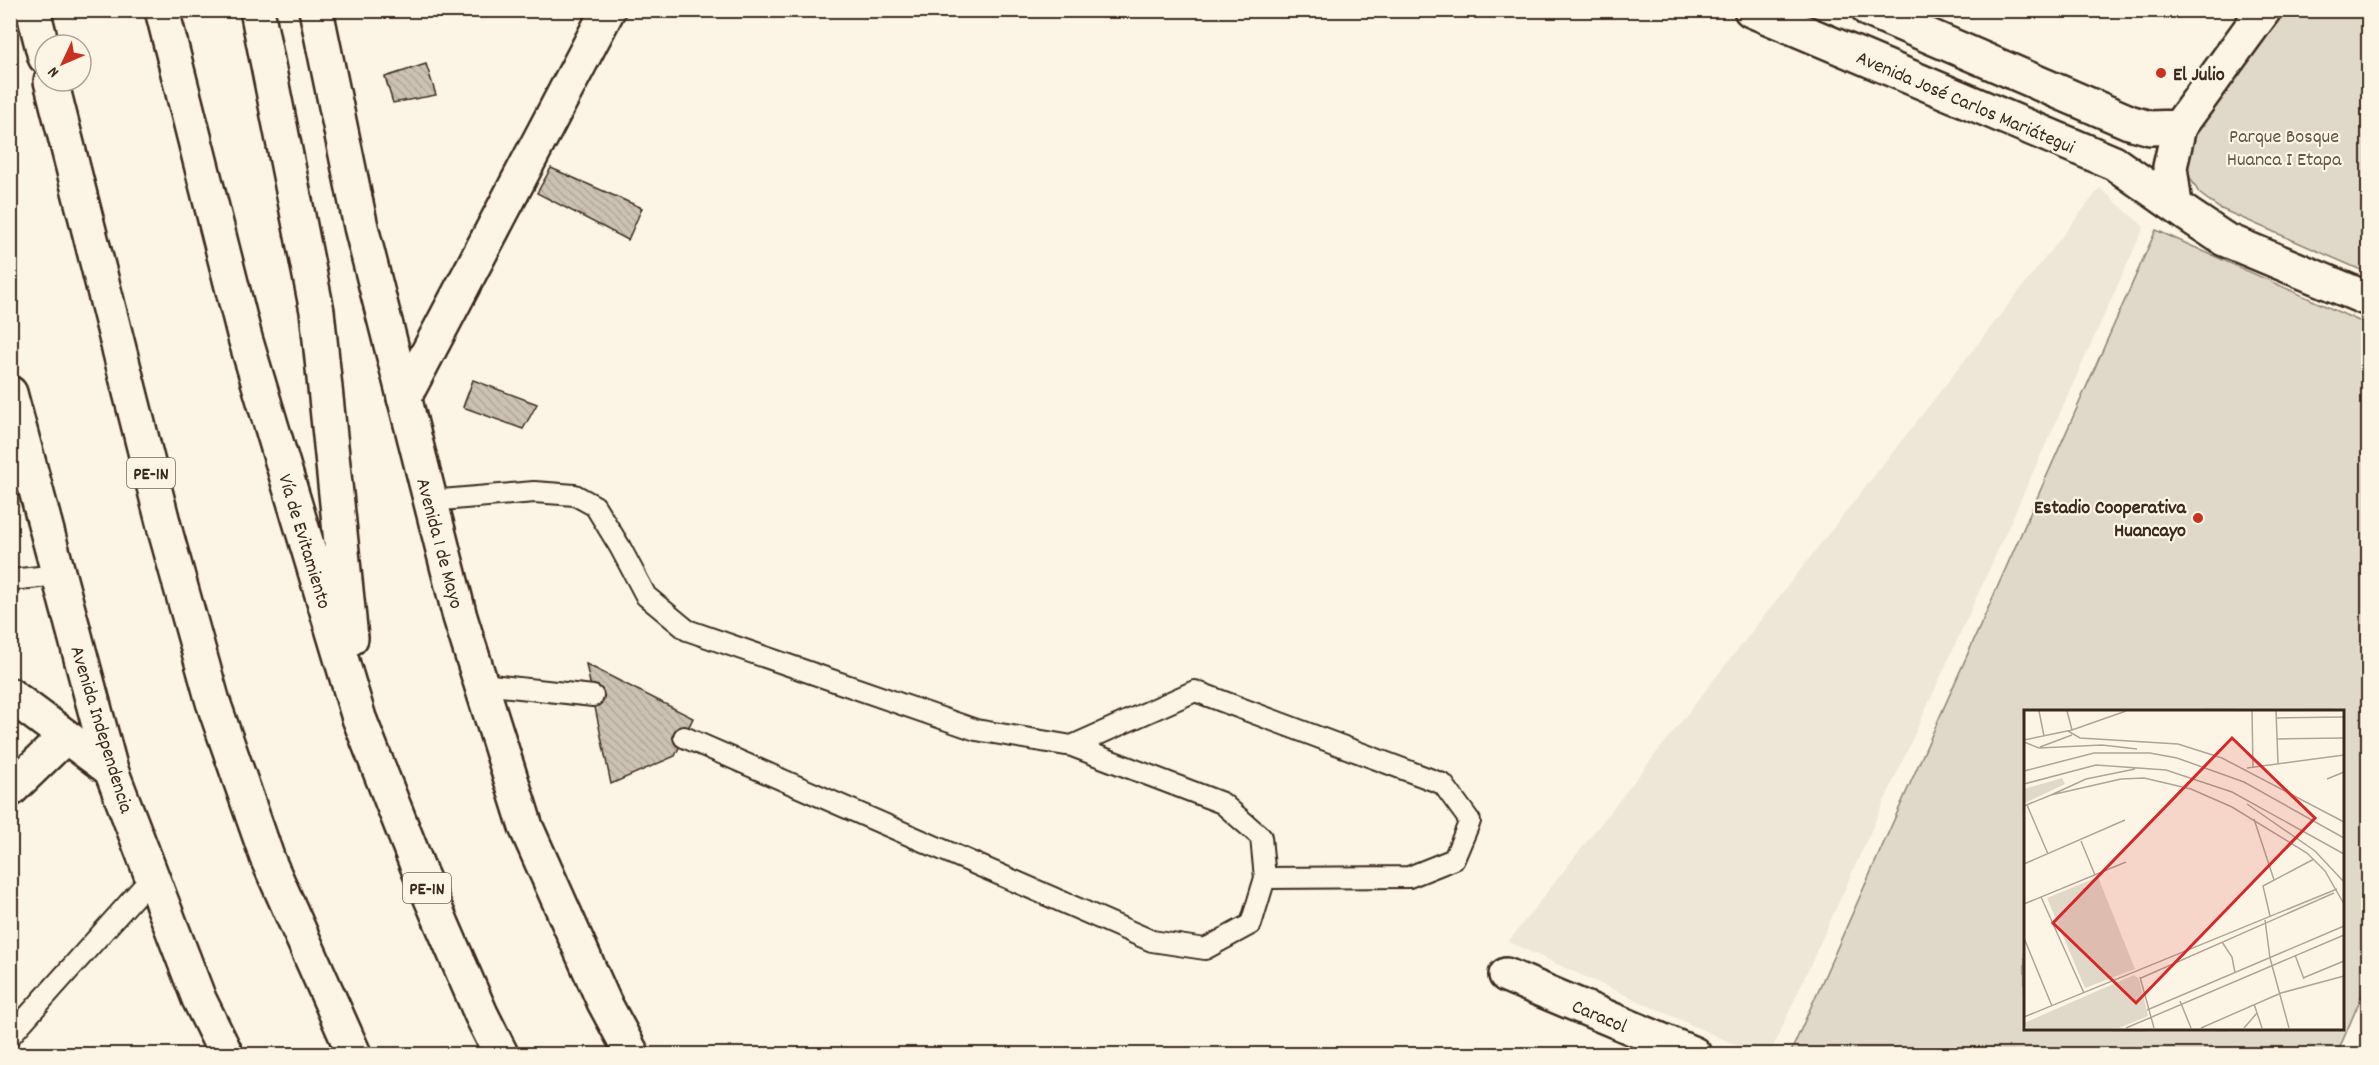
<svg xmlns="http://www.w3.org/2000/svg" width="2379" height="1065" font-family="Dekko,sans-serif">
<style>
.built{fill:#eee6d6}
.park{fill:#e0d8c8;stroke:#8e8173;stroke-width:1.5;fill-rule:evenodd}
.building{fill:url(#building-back-hatch);stroke:#3b2a1e;stroke-width:1.5}
.lines{fill:none;stroke-linecap:round;stroke-linejoin:round}
.service-casing{stroke:#3b2a1e;stroke-width:24}
.minor-casing{stroke:#3b2a1e;stroke-width:38}
.tertiary-casing{stroke:#3b2a1e;stroke-width:38}
.secondary-casing{stroke:#3b2a1e;stroke-width:38}
.motorway-casing{stroke:#3b2a1e;stroke-width:38}
.service{stroke:#fcf5e5;stroke-width:20}
.minor{stroke:#fcf5e5;stroke-width:33}
.tertiary{stroke:#fcf5e5;stroke-width:33}
.secondary{stroke:#fcf5e5;stroke-width:33}
.motorway{stroke:#fcf5e5;stroke-width:33}
.poi-dot{fill:#c8321e;stroke:#fcf5e5;stroke-width:2}
.labels{text-anchor:middle;stroke-width:4.5;stroke-linejoin:round;paint-order:stroke}
.shield{fill:#fcf5e5;stroke:#75675a;stroke-width:1.5}
.shield-label{font-size:18px;font-weight:bold;fill:#3b2a1e}
.poi-label{font-size:20px;font-weight:bold;fill:#3b2a1e;stroke:#fcf5e5;text-anchor:start}
.street-label{font-size:20px;fill:#3b2a1e;stroke:#fcf5e5}
.park-label{font-size:20px;fill:#645648;stroke:#fcf5e5}
.inset-road{fill:none;stroke:#afa495;stroke-width:1.5}
.view{fill:#d62828;fill-opacity:0.15;stroke:#d62828;stroke-width:3}
.inset-edge{fill:none;stroke:#3b2a1e;stroke-width:3}
</style>
<defs>
<pattern id="building-back-hatch" width="6" height="6" patternUnits="userSpaceOnUse" patternTransform="scale(1.5)"><rect width="6" height="6" fill="#ccc2b3"/><path d="M-1 5l2 2M0 0l6 6M5-1l2 2" fill="none" stroke="#b0a79a"/></pattern>
</defs>
<rect width="100%" height="100%" fill="#fcf5e5"/>
<filter id="ink" filterUnits="userSpaceOnUse"><feTurbulence type="fractalNoise" baseFrequency=".0167" numOctaves="2"/><feDisplacementMap in="SourceGraphic" scale="12" xChannelSelector="R" yChannelSelector="G"/><feConvolveMatrix kernelMatrix="1 2 1 2 8 2 1 2 1" color-interpolation-filters="sRGB"/></filter>
<g filter="url(#ink)">
<path class="built" d="M2100,188L2144,227L1770,1054H1756L1508,942Z"/>
<path class="park" d="M2281,11H2368V273L2219,208L2199,193L2189,176L2186,166L2191,135Z
M2156,230L2368,325V981L2337,1054H1790ZM2025,711H2342V1028H2025Z"/>
<path class="building" d="M426,64L436,95L393,103L385,77Z
M551,168L642,208L628,240L537,193Z
M473,380L537,404L523,429L463,407Z
M586,664L693,718L675,756L611,784Z"/>
<g class="lines">
<defs>
<path id="service" d="M430,501L534,492L575,495L595,506L620,547L646,596L687,630L976,730L1072,746L1222,803L1261,837L1265,878L1251,924L1205,949L1152,941L684,737
M10,580L59,575
M482,684L593,696
M1072,746L1195,691L1443,784L1470,821L1454,859L1409,877L1265,878
M10,1036L152,877"/>
<path id="minor" d="M1751,10L2114,163L2188,215L2224,239L2368,299
M1869,10L2129,122L2150,128L2179,127
M2175,205L2170,167L2179,127L2264,10
M404,398L608,10
M10,695L111,770
M10,790L65,737
M1506,975L1694,1054"/>
<path id="tertiary" d="M10,393L111,770L199,999L226,1054"/>
<path id="secondary" d="M316,10L361,227L460,617L526,827L604,1002L632,1054"/>
<path id="motorway" d="M33,10L45,57
M162,10L245,338L359,718L420,873L481,1014L501,1054
M257,10L317,311L351,638
M51,81L166,534L213,702L268,860L354,1054"/>
</defs>
<use href="#service" class="service-casing"/>
<use href="#minor" class="minor-casing"/>
<use href="#tertiary" class="tertiary-casing"/>
<use href="#secondary" class="secondary-casing"/>
<use href="#motorway" class="motorway-casing"/>
<use href="#service" class="service"/>
<use href="#minor" class="minor"/>
<use href="#tertiary" class="tertiary"/>
<use href="#secondary" class="secondary"/>
<use href="#motorway" class="motorway"/>
</g>
</g>
<g class="poi-dot">
<circle cx="2161" cy="73" r="6"/>
<circle cx="2198" cy="518" r="6"/>
</g>
<g class="labels">
<g class="shield">
<rect x="127" y="458" width="48" height="30" rx="4.5"/>
<rect x="403" y="873" width="48" height="30" rx="4.5"/>
</g>
<g class="shield-label">
<text x="151" y="479">PE-1N</text>
<text x="427" y="894">PE-1N</text>
</g>
<g class="poi-label">
<text x="2173" y="80">El Julio</text>
<text x="2186" y="513" text-anchor="end">Estadio Cooperativa<tspan x="2186" dy="23">Huancayo</tspan></text>
</g>
<g class="street-label">
<text transform="translate(1966 101) rotate(23)" y="7">Avenida José Carlos Mariátegui</text>
<text transform="translate(306 541) rotate(73)" y="7">Vía de Evitamiento</text>
<text transform="translate(441 543) rotate(75)" y="7">Avenida 1 de Mayo</text>
<text transform="translate(103 729) rotate(73)" y="7">Avenida Independencia</text>
<text transform="translate(1600 1015) rotate(23)" y="7">Caracol</text>
</g>
<g class="park-label">
<text x="2284" y="142">Parque Bosque<tspan x="2284" dy="23">Huanca I Etapa</tspan></text>
</g>
</g>
<g transform="translate(2024 710)">
<rect width="320" height="320" fill="#fcf5e5"/>
<path d="M38,68L41,74L1,93L0,79Z" fill="#e0d8c8"/>
<path d="M74,167L111,259L61,278L23,188ZM110,265L115,269L124,306L95,318H3L0,313Z" fill="#e0d8c8"/>
<path class="inset-road" d="M15,1L20,26M43,1L48,20M228,1L229,57M252,1L254,53M252,8L320,7M44,21L56,28L154,34L198,48L320,112M253,29L320,28M0,30L48,20L102,1M0,32L15,38L78,35L113,39M16,37L48,25M223,58L320,45M0,61L70,43H126L153,48L220,72L320,128M303,69L320,62M0,74L72,55L142,60L208,82L320,144M27,85L62,69L111,59M223,94L291,141L320,172M3,95L24,144M0,96L27,85L97,69L120,68L167,79L208,97L283,143L301,161L320,194M230,109L250,170M57,131L71,165M0,154L101,110M17,187L60,283M0,194L102,152M246,206L239,176L290,149M241,210L246,248L265,318M0,228L28,296M198,232L208,247L211,263M271,245L280,269M116,267L130,318M117,268L310,183M279,268L320,251M156,291L167,318M230,294L238,318M123,300L320,216M0,307L313,179M102,318L320,225M177,318L257,283L320,266M220,318L233,303"/>
<path class="view" d="M208,28L291,108L112,293L29,213Z"/>
<rect width="320" height="320" class="inset-edge"/>
</g>
<rect width="2379" height="1065" fill="none" stroke="#fcf5e5" stroke-width="36"/>
<rect x="18" y="18" width="2343" height="1029" fill="none" stroke="#3b2a1e" stroke-width="2" filter="url(#ink)"/>
<g transform="translate(63 63) rotate(226)"><circle r="28" fill="#fcf5e5" stroke="#afa495" stroke-width="1.5"/>
<path d="M0-4.5L10 22L0 15L-10 22Z" fill="#c8321e"/>
<text y="-9" font-size="16" font-weight="bold" text-anchor="middle" fill="#3b2a1e">N</text>
</g>
</svg>
